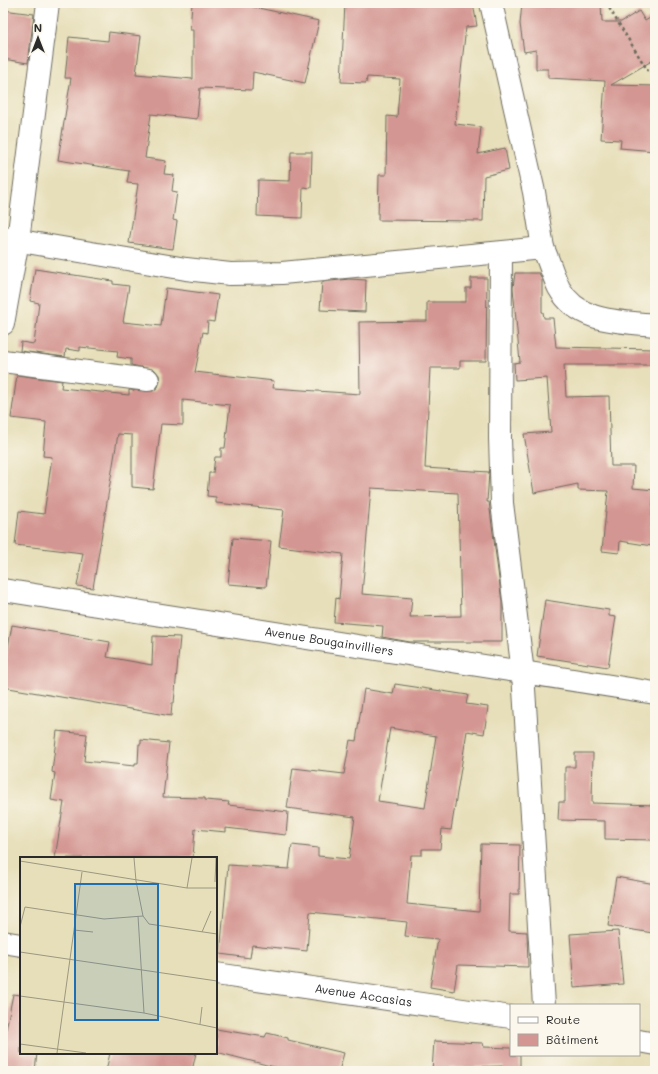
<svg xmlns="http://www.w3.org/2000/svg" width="658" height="1074" font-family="Mali,sans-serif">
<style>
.building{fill:#d49692;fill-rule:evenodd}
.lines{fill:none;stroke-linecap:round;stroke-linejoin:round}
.minor-casing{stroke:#6d6a5d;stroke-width:24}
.path{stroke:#6d6a5d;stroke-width:2.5;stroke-dasharray:3 3;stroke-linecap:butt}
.minor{stroke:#fff;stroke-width:22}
.labels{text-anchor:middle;stroke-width:4;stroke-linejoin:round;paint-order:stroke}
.street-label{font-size:12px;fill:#2b2b2b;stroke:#fbf7ec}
.inset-road{fill:none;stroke:#9c9781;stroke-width:1}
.view{fill:#1f6fb2;fill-opacity:0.15;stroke:#1f6fb2;stroke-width:2}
.inset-edge{fill:none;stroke:#2b2b2b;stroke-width:2}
</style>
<rect width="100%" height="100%" fill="#fbf7ec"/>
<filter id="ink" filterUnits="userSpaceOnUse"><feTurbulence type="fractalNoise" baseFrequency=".025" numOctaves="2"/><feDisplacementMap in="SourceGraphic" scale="8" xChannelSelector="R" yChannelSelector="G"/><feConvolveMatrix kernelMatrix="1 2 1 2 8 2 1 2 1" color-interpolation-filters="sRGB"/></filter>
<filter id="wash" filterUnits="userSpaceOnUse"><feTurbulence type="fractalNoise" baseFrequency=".012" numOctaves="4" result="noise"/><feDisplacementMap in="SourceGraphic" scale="16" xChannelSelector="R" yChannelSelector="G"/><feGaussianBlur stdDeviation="0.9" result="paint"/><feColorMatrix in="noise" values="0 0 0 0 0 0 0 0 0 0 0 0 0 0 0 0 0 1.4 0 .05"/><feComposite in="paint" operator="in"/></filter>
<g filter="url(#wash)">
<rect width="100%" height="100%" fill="#e7dfba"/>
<g id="blocks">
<path class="building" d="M192,3H235L319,21L305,83L253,72L252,90L200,88L197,119L151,114L145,158L166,161L164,174L174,175L172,191L177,192L173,220L177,221L173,249L129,243L138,184L127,183L129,171L58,160L71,78H65L69,37L108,41L109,32L141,36L136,74L193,79V30H190Z
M345,3H473L477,26L466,27L455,124L481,127L478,154L505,148L509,170L484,176L483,221L378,220L379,175H386L387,116L397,117L400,79L367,77L366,83L341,82Z
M522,3H601L602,22H621L639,11L645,21L655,15V59L611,85L655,86V151L620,148L621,140L601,139L605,81L548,78V69H536V50L524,52L520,24Z
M3,10L34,14L28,63L3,59Z
M291,152H312L311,188L303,187L302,218L257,216L258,180L290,181Z
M35,269L113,281V284L129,286L123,322L161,326L166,288L218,295L214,322L208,321L207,333L203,332L195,372L274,381L273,388L360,394L359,322L427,321V302H466V288H471V278H487L486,361H460V368H430L425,468L489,472L487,502H489L502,602V642H410L382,637L383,626L334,622L336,598L339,599L343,554L279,546L284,510L216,503V497L207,496L209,473H213L215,457H221V448H225L230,405L183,400V425L161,424L153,489L132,487V435L118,434L93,588L77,586L83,553L15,545L19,511L44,514L52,457L43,456L46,422L11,418L17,375L62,381L61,388L129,395V390L153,391L158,387L160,381L159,375L155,370L131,365V359L117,357L118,351L80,347V351L66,349L65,357L20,351L21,342L34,344L39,303L30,301ZM371,488L458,493L461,616L410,617L412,598L362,594Z
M515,273H539L542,279V312H543L544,318H553L556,347L655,349V365H564L566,397L609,396L611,466H634L633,488L654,490L651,528L655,529L652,546L620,541L619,553L602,551L608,491L578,490V484L534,493L524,434L551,432L547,378L515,380L514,363L520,362L513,288Z
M349,279L366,280L365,312L320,310L322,282Z
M233,538L271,541L266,587L228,584Z
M545,600L609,610V616L616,617L608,667L537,656Z
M12,625L110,642L107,657L152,665L153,636L180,637L174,703H172L171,716L3,687V676Z
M395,684L468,695L466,704L488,707L484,734L467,731L451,830L442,829L440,849H422V855H411L407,904L479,911L481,844L520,845L519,894H510L509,931L527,932L528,967L458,965L454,991L430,987L438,939L405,936L407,922L310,912L307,951L252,945L250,958L220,954L228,865L289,869L292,845L318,848V856L349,859L355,817L287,808L293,768L344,774L350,740L356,741L364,689L393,694ZM390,728L436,736L425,808L378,801Z
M57,731L87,734L84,761L135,766V763H138L139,744H141V740L169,743L163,797L205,798V800L229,802L228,805L288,812L286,835L226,828V832L195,829L193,858H55L64,802L51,800L55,773L52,772Z
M575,753H593L592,803L655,805V840L605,839V821L558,820L559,802H565V767H575Z
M616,877L655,884V922L653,933L608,926Z
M618,931L623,984L574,988L570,934Z
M13,994L21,995V1053H37L35,1071H3V1045Z
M216,1029L265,1037L267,1033L288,1038V1040L344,1053L339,1071H290L216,1052Z
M434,1041L483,1043L484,1047L511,1048V1055H520V1071H503V1066L449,1068V1071H432Z
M110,1053H196L192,1071H106Z"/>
</g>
</g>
<g filter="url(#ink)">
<use href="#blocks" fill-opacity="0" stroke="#6d6a5d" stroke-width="1"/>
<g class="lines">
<defs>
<g id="minor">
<path d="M491,3L534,192L543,248"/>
<path d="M3,238L186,269L230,274L282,273L543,248C549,261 553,276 559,288C579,324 620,321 655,325"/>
<path d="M501,253L500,438L502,503L523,673L544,1005"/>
<path d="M3,324L18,240L48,3"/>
<path d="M3,361L148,380"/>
<path id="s1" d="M3,590L655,693"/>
<path d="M3,942L21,945"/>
<path id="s2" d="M216,974L511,1017"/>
<path d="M639,1041L655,1044"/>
</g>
</defs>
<use href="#minor" class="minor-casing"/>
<path class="path" d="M606,3L648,71"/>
<use href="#minor" class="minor"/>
</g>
</g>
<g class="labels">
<g class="street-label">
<text dy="4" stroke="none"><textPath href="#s1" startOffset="330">Avenue Bougainvilliers</textPath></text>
<text dy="4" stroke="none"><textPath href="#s2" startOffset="149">Avenue Accasias</textPath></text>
</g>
</g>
<g transform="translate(20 857)">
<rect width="197" height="197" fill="#e7dfba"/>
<path class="inset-road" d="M114,1L116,24L123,59M0,4L167,31H197M195,25L196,1M167,31L172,1M118,59L124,156M0,70L5,50L84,62L123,59L129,67L197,77M54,73L73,75M182,75L191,54M0,95L197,124M0,139L124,156L197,171M180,167L182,150M0,187L66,196M37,196L62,15"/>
<path class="view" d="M55,27H138V163H55Z"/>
<rect width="197" height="197" class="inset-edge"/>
</g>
<rect width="658" height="1074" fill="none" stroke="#fbf7ec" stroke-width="16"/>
<rect x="510" y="1004" width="130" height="52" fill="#fbf7ec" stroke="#a8a59f"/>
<rect x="518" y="1017" width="20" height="6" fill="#ffffff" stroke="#a8a59f"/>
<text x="546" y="1024" font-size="12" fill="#2b2b2b">Route</text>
<rect x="518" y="1034" width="20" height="12" fill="#d49692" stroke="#a8a59f"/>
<text x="546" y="1044" font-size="12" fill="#2b2b2b">Bâtiment</text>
<g transform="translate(38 38)" stroke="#fbf7ec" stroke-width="3" paint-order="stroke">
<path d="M0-3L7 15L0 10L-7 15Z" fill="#2b2b2b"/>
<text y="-6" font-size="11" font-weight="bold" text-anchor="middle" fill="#2b2b2b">N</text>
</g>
</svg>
